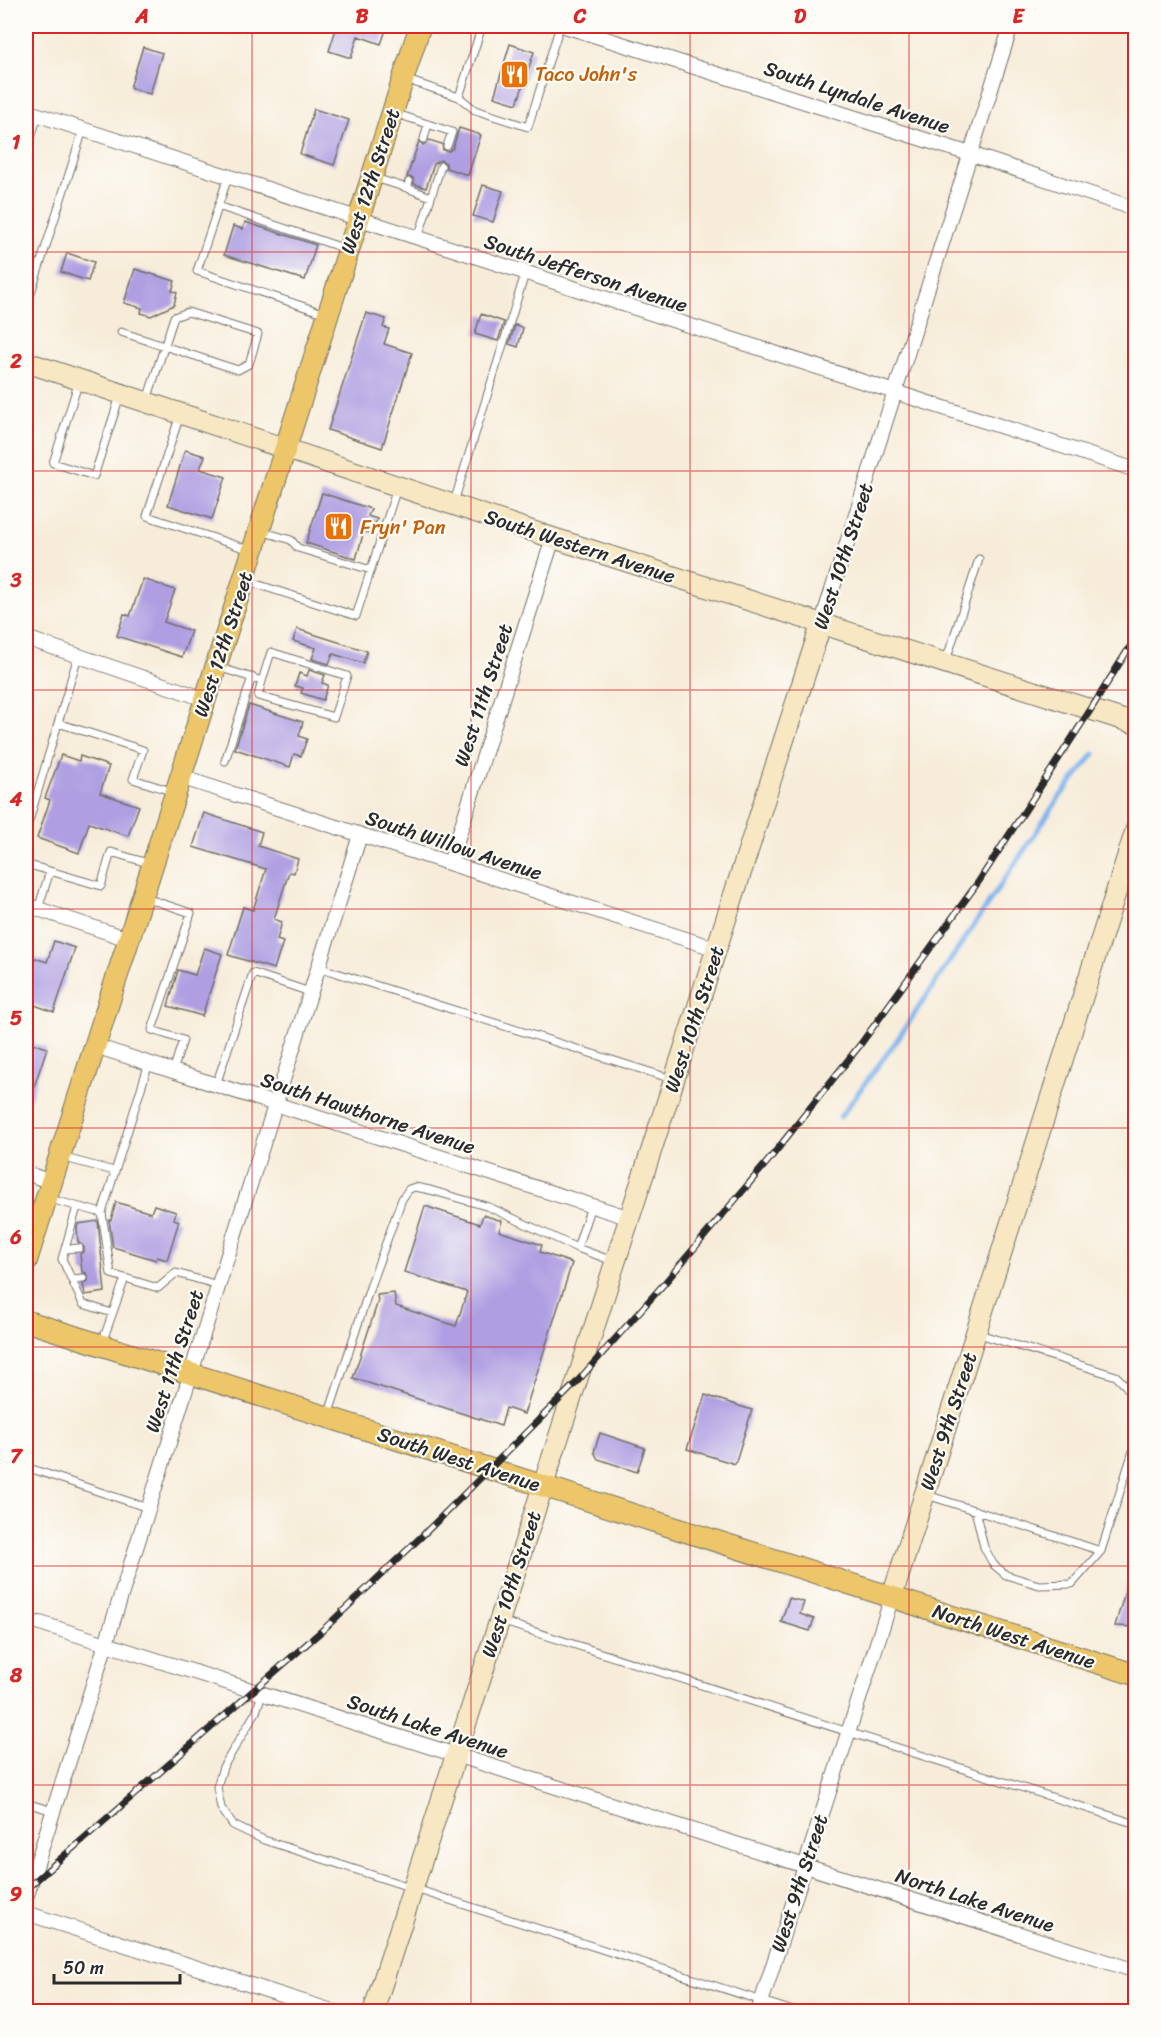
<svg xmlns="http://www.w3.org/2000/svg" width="1161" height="2037" font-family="Sriracha,sans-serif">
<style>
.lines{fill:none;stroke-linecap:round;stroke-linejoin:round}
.stream{stroke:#7eb3ec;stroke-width:5}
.building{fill:#af9fe2}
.lane-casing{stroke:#726f68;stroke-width:9}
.street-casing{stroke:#726f68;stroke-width:16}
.secondary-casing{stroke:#726f68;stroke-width:22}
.primary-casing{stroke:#726f68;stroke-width:23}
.lane{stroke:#fff;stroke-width:7}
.street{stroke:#fff;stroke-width:14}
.secondary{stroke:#f7e8c3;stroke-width:20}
.primary{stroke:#ecc669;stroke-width:21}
.rail-casing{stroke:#2b2b2b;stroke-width:7}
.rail{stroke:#fdfcf7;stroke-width:4.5;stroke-dasharray:14;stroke-linecap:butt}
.grid{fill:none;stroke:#d62828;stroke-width:1.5;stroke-opacity:0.55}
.labels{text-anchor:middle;stroke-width:4.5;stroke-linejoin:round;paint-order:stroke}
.food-label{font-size:20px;fill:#c56008;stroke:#fdfcf7;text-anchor:start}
.street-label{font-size:20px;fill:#2b2b2b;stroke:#fdfcf7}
.neatline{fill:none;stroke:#d62828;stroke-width:2}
.grid-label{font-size:20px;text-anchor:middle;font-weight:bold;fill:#d62828}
</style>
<rect width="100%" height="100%" fill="#fdfcf7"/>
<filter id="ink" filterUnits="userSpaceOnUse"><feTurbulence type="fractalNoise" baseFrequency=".0167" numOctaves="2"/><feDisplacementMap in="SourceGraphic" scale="12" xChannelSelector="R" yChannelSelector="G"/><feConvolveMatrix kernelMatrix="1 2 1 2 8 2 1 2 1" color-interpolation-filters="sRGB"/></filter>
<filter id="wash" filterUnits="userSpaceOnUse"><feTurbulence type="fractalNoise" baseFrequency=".008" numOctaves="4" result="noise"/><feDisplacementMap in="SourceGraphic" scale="24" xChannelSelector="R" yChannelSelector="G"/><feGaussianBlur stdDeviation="1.35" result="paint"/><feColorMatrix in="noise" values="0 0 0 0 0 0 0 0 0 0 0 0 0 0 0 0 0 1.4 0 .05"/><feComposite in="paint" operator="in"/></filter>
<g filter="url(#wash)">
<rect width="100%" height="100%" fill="#f7ecd9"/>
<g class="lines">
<path class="stream" d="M1134,687L1136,684
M840,1117L895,1043L1059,798L1094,754"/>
</g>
<g id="blocks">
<path class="building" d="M334,26H372L386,30L381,44L358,36L351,58L329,51L336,29L334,28Z
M510,44L534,52L517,104L494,97Z
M143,47L162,53L150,94L130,88Z
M314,109L349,120L334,165L300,154Z
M459,128L481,135L468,175L446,168V163L440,160L434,164L426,188L414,184L413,178L407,177L419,141L423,145L429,140L442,144L443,150L449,151L453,148Z
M483,185L503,191L493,222L473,216Z
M245,222L316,245L305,280L224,255L233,226L243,229Z
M67,253L94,262L88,281L61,272Z
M135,269L175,281L172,291L177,292L174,305L151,316L141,313L142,308L124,303Z
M366,313L386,319L383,327L389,329L384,344L412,353L382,448L328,430Z
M481,314L504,322L498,341L475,334Z
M515,325L523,328L518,347L509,344Z
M185,450L205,456L200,469L226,477L212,519L168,505Z
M322,493L371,509L368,516L377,519L372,533L364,531L356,559L306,543Z
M143,579L175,590L164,622L191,631L182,657L117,636L124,614L130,616Z
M297,629L367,651L363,663L333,654L329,664L312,659L316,648L293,641Z
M309,670L325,675L322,683L328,685L323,700L301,693L303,688L295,686L299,673L307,676Z
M249,705L303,722L299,736L307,739L301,756L294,754L290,767L235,749Z
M61,755L79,761L80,756L109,766L100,793L139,806L128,836L89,823L79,853L37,838L50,800L45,798Z
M204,813L262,832L258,846L298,859L294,873L289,872L274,919L282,922L277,940L283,942L274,969L228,955L243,907L253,910L266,869L193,847Z
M54,941L75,948L54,1012L26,1002V955L47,962Z
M204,948L222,954L202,1016L168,1006L178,970L195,975Z
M26,1041L47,1048L28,1105H26Z
M116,1202L151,1213L154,1205L176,1212L174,1219L179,1221L167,1260L157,1257L156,1260L113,1247L109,1220H111Z
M425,1206L480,1224L483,1215L502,1221L499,1231L542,1245L540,1252L572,1263L524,1414L506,1408L501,1426L353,1378L378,1301L377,1295L394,1293L396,1306L456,1326L467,1292L404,1272Z
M98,1221L105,1292L85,1295L83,1284L88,1281V1277L86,1273L82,1272L80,1254L84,1251V1247L78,1242L77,1228L78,1224Z
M705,1395L752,1410L735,1464L687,1449Z
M600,1433L645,1448L637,1472L598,1459L594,1452Z
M1132,1568L1136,1569V1627L1115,1626Z
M789,1598L804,1602L800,1614L814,1619L810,1631L781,1622Z"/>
</g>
</g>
<g filter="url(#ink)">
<use href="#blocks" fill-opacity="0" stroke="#726f68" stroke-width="1.5"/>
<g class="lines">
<defs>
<path id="lane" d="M404,79L459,97L482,26
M459,97L475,110L528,127L560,26
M394,113L452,132L447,146
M424,139L428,124
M26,154L38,115
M228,177L197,271L326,314
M375,178L407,188
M409,182L407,188L431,197
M218,206L346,249
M418,238L441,166
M26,296L31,293L83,130
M121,332L238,370L249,364L258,334L188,312L174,317L147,400
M79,381L53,463L94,476L120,396
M180,415L147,516L250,550
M454,502L525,274
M261,531L291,540L298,548L371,570
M247,581L356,616L397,488
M946,661L979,559
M218,667L262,681L258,696L334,717L347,676L271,652L262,681
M58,723L143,750L133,779L174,792
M225,761L252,677
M26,831L78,656
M26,864L101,886L111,852L151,864
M146,898L191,913L152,1030L183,1040L173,1071
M38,909L50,871
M318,967L672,1079
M216,1085L253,973L310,992
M61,1157L114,1171
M50,1199L102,1213L111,1274L125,1278
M77,1207L62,1259L83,1304L112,1313
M102,1213L149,1063
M577,1248L591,1206
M65,1249L79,1248
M72,1279L83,1278
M979,1334L1116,1376L1133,1393L1136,1399
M102,1343L125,1278L158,1288L176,1273L218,1285
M1127,1388L1136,1372
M328,1416L372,1281L402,1199L409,1189L415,1187L430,1190L489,1207L577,1248L613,1261
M26,1467L148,1508
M927,1495L1101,1551
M975,1510L984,1547L993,1564L1006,1575L1039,1585L1072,1584L1101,1551L1136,1442
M26,1551L31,1536
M501,1621L1136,1824
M262,1694L256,1712L223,1767L217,1787L221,1808L233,1825L264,1840L796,2012
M26,1803L53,1811"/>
<path id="street" d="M565,26L970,154L1136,209
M26,111L1136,470
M821,625L1011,26
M26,638L205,699
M180,777L717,949
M450,863L553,538
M26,905L128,939
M95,1046L630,1218
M26,1173L51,1182
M40,1623L1136,1971
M26,1898L360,835
M26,1913L335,2012
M758,2012L892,1597"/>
<path id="secondary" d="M26,362L553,538L1136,724
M892,1597L1136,829
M373,2012L821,625"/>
<path id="primary" d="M26,1262L420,26
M26,1321L1136,1675"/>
</defs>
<use href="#lane" class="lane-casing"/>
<use href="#street" class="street-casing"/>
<use href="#secondary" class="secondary-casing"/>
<use href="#primary" class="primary-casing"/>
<use href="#lane" class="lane"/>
<use href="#street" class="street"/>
<use href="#secondary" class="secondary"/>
<use href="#primary" class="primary"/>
<defs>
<path id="rail" d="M26,1889L325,1628L421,1537L576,1383L663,1285L768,1161L860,1045L979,881L1091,709L1136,637"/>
</defs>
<use href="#rail" class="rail-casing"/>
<use href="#rail" class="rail"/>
</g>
</g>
<path class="grid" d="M252,26V2012M471,26V2012M690,26V2012M909,26V2012M26,252H1136M26,471H1136M26,690H1136M26,909H1136M26,1128H1136M26,1347H1136M26,1566H1136M26,1785H1136"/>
<defs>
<symbol id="restaurant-square" viewBox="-11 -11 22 22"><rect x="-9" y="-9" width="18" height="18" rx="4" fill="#e8710a" stroke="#fdfcf7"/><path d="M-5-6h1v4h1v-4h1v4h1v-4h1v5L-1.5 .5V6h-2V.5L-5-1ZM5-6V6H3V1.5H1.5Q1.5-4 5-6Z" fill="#fff"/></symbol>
</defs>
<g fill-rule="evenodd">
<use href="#restaurant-square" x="498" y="58" width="33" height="33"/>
<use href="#restaurant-square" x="322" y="510" width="33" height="33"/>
</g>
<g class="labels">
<g class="food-label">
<text x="535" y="81">Taco John's</text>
<text x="360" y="534">Fryn' Pan</text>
</g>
<g class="street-label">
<text transform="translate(857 97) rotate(18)" y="7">South Lyndale Avenue</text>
<text transform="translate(370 181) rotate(-72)" y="7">West 12th Street</text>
<text transform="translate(586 273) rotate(18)" y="7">South Jefferson Avenue</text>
<text transform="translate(580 546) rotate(18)" y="7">South Western Avenue</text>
<text transform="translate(843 556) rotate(-72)" y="7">West 10th Street</text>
<text transform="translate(223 644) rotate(-72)" y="7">West 12th Street</text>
<text transform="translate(483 695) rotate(-72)" y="7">West 11th Street</text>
<text transform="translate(454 845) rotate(18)" y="7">South Willow Avenue</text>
<text transform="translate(694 1019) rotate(-72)" y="7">West 10th Street</text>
<text transform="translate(368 1113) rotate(18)" y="7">South Hawthorne Avenue</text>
<text transform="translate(174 1361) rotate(-72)" y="7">West 11th Street</text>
<text transform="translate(948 1421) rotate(-72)" y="7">West 9th Street</text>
<text transform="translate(459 1459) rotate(18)" y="7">South West Avenue</text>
<text transform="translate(511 1584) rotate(-72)" y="7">West 10th Street</text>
<text transform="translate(1014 1636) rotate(18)" y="7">North West Avenue</text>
<text transform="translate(428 1726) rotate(18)" y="7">South Lake Avenue</text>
<text transform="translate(799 1883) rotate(-72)" y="7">West 9th Street</text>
<text transform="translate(975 1900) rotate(18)" y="7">North Lake Avenue</text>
</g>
</g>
<rect width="1161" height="2037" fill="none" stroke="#fdfcf7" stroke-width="66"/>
<path d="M54 1974v9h126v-9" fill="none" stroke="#2b2b2b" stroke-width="3"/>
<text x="63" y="1974" font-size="18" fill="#2b2b2b" stroke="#fdfcf7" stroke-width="4.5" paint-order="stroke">50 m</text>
<rect x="33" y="33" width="1095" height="1971" class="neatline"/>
<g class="grid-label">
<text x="142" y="23">A</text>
<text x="362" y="23">B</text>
<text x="580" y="23">C</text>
<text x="800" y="23">D</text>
<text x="1018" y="23">E</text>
<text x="16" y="149">1</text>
<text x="16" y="368">2</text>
<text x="16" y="587">3</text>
<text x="16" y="806">4</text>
<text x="16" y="1025">5</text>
<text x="16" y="1244">6</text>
<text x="16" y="1463">7</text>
<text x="16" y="1682">8</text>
<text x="16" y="1901">9</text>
</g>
</svg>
